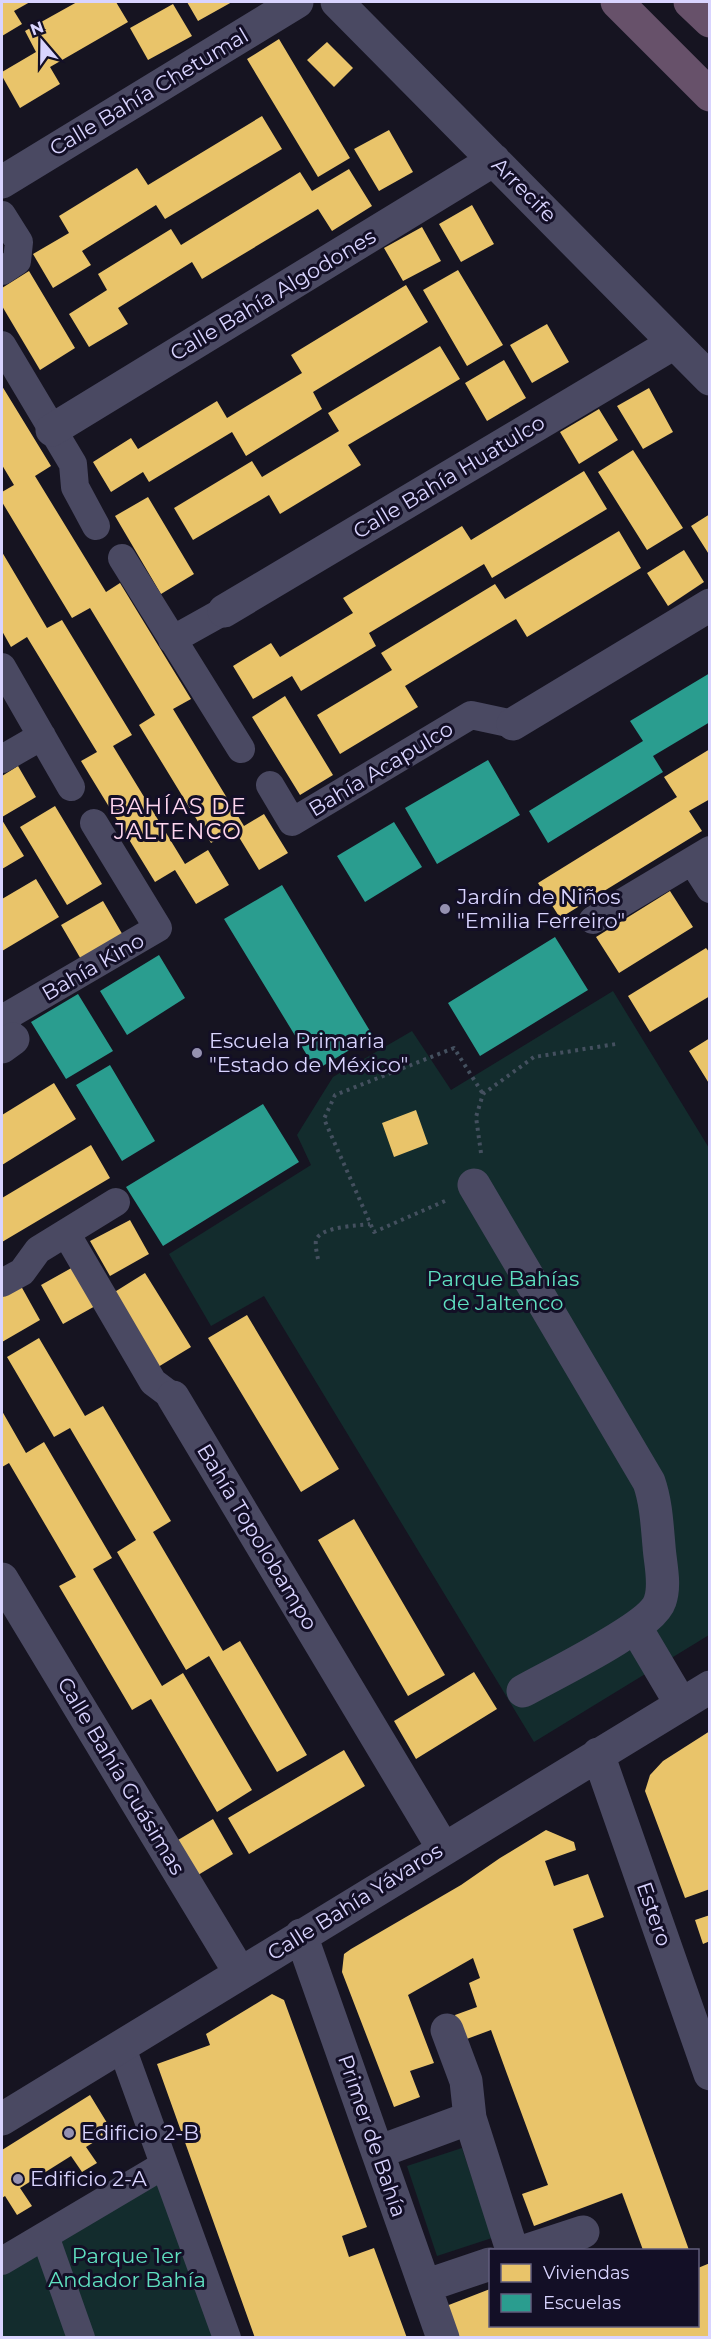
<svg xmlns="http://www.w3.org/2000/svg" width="711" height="2339" font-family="Montserrat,sans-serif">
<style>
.green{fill:#132c2d}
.homes{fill:#e9c46a}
.schools{fill:#2a9d8f}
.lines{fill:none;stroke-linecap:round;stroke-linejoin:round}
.path{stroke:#44505f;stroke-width:4;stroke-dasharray:3 4.5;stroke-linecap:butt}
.pedestrian{stroke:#4a4962;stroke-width:28}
.minor{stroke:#4a4962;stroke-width:33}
.motorway{stroke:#67516a;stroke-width:33}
.poi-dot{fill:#9591b1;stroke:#130f26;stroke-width:2}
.labels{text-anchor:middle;stroke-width:6;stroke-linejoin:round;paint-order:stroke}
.street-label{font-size:21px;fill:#d9d4ff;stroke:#130f26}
.poi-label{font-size:21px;fill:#d9d4ff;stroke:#130f26;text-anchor:start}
.park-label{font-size:21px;fill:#5fe0c0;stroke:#130f26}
.neighbourhood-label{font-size:22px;letter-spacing:1.5px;fill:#ffd6f0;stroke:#130f26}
</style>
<rect width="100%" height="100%" fill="#161421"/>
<path class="green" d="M613,991L709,1148V1635L534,1742L264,1296L211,1326L169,1254L311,1165L297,1135L333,1077L412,1031L451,1090Z
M462,2148L492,2238L437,2256L407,2166Z
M164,2165L227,2337H2V2261Z"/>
<path class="homes" d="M2,2H30L14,11L22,24L2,36Z
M77,2H116L128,22L50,67L60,84L20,108L2,76V72L36,52L25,31Z
M187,2H232L198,21Z
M173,4L192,36L148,60L130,28Z
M279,39L350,158L318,177L247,59Z
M327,42L353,68L334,87L307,60Z
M262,116L282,149L165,219L156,205L82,251L91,265L53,288L33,254L69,233L59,216L137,168L148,185Z
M389,130L413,172L379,191L354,149Z
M349,169L372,206L332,231L318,209L202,279L192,262L118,308L128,324L89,347L69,314L107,290L98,274L171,229L181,245L300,172L312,191Z
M472,205L494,244L461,262L439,224Z
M422,227L441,261L403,281L384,248Z
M458,270L503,345L467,366L423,290Z
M29,271L75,348L40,370L2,306V288Z
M406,285L428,322L313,392L322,409L246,456L232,432L149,482L143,472L111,492L93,462L131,438L138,449L217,401L227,418L302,373L291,355Z
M547,324L569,362L532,383L510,345Z
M440,346L460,379L348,445L361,465L280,514L269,495L193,540L174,508L252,461L262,477L339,431L328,413Z
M504,360L526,398L487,421L465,383Z
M2,386L51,466L35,476L106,592L120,583L191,699L173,709L244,826L264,814L288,853L259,870L234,829L211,843L139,725L155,715L90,608L72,618L2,502V492L14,485L2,465Z
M649,388L673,432L643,449L617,406Z
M599,409L618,440L579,464L560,432Z
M633,450L683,528L647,550L598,472Z
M584,471L607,509L492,578L484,564L369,633L376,646L301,691L292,676L253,699L233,666L271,643L280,657L353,613L343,598L462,526L471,540Z
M148,497L194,574L161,594L115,516Z
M710,514V556L691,526Z
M619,531L641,568L527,637L516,619L405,686L418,707L340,754L317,715L392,670L381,653L495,584L505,599Z
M684,550L704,582L668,606L647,573Z
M2,552L47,628L62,620L132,735L113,746L185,864L208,850L229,885L196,904L175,870L155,882L81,761L97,752L27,637L11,647L2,631Z
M285,696L333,775L300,795L252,717Z
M710,749V799L689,811L702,831L560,918L538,883L677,797L664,777Z
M18,766L36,797L2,817V776Z
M55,806L102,884L67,905L20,827Z
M2,820L24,856L2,869Z
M36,879L59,917L2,951V899Z
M670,891L693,927L619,973L596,937Z
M103,901L124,937L82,961L61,925Z
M706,948L710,953V996L650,1032L628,996Z
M710,1038V1085L689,1051Z
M54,1083L76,1119L2,1165V1115Z
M416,1110L428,1144L394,1157L382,1123Z
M91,1145L110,1178L2,1242V1198Z
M130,1220L149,1254L110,1276L90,1241Z
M75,1266L97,1305L63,1324L41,1285Z
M145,1273L191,1347L158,1367L113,1293Z
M21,1286L40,1320L2,1342V1297Z
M247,1315L339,1469L301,1492L208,1338Z
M39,1338L85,1416L103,1406L171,1521L153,1532L223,1651L240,1641L307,1755L277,1772L209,1656L186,1670L117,1552L136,1540L70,1428L54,1437L7,1357Z
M2,1411L26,1453L44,1442L112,1558L93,1569L162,1686L183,1673L252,1790L217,1812L151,1699L132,1710L59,1586L76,1577L9,1463L2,1467Z
M354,1519L445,1675L408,1696L318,1540Z
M474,1672L497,1709L416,1759L394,1721Z
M710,1731V1889L685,1898L645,1791L650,1775L663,1761Z
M344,1750L365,1786L249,1854L228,1818Z
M213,1819L233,1854L198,1875L178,1840Z
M546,1830L574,1842L576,1850L545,1861L554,1886L588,1874L604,1917L573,1929L689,2250H643L622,2193L534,2226L522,2194L548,2185L507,2074L491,2030L464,2040L455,2015L477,2007L469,1983L480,1978L473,1958L408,1995L434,2063L410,2071L420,2097L394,2107L342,1972L344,1954L351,1949L461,1885L500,1858Z
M710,1915V1941L703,1944L695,1920Z
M272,1994L284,2000L367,2227L342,2236L349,2257L374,2248L407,2338H255L157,2064L210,2045L206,2034Z
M90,2095L112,2131L86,2147L97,2163L82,2172L71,2156L20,2188L32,2206L17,2215L5,2196L2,2198V2150Z
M710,2263V2338H452L441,2308L490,2289V2326H698V2268Z"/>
<path class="schools" d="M710,673V722L653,756L663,772L548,843L529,811L643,741L630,721Z
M488,760L520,815L437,864L405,808Z
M394,822L422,867L365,902L337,856Z
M282,885L373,1036L316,1070L224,919Z
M555,937L588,990L480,1056L448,1003Z
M159,955L185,998L127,1035L100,991Z
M78,994L113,1051L66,1079L31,1022Z
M110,1065L155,1141L122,1161L76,1085Z
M263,1104L299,1162L163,1246L126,1187Z"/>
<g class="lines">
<path class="path" d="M481,1153L476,1117L483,1094L534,1057L616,1044
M445,1201L374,1232L324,1119L335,1095L454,1048L483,1094
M318,1259C317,1254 315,1245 316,1240C321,1226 358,1226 370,1224"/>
<path class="pedestrian" d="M2,215L19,242L17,261L2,271
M2,345L73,464L75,487L96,526
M122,558L241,749
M172,640L224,611
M2,667L71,787
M2,759L42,736
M270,785L292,822L471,715L513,724
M692,861L710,889
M593,920L710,850
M13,1039L2,1019L158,928L94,823
M66,1233L153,1382L173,1397
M2,1283L22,1272L38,1250L116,1202
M121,2045L227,2338
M45,2236L81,2338
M2,2261L164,2165"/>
<path class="minor" d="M337,2L710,379
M2,182L297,2
M52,430L494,160
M224,611L674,343
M513,724L710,605
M2,1047L13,1039
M474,1185L649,1482C656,1502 657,1524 659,1546C660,1563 666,1584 660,1601C652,1627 551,1675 523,1691
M173,1397L443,1848
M2,1579L240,1973
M636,1628L681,1704
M598,1754L710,2074
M301,1935L443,2338
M447,2030L466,2081L470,2118L512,2250
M2,2119L710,1687
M378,2152L470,2118
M528,2250L583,2232
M425,2286L490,2264"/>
<path class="motorway" d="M617,2L710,95
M690,2L710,21"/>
</g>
<g class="poi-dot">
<circle cx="445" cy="909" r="6"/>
<circle cx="197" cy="1053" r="6"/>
<circle cx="69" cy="2133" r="6"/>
<circle cx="18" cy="2179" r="6"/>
</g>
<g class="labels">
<g class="street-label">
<text transform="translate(149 92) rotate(-31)" y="7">Calle Bahía Chetumal</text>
<text transform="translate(524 190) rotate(45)" y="7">Arrecife</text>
<text transform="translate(273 295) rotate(-31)" y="7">Calle Bahía Algodones</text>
<text transform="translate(449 477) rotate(-31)" y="7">Calle Bahía Huatulco</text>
<text transform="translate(381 769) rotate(-31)" y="7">Bahía Acapulco</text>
<text transform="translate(93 967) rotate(-30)" y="7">Bahía Kino</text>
<text transform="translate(257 1537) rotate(59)" y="7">Bahía Topolobampo</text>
<text transform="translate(121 1776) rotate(59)" y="7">Calle Bahía Guásimas</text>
<text transform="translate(355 1902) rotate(-32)" y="7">Calle Bahía Yávaros</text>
<text transform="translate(654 1914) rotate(71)" y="7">Estero</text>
<text transform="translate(372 2136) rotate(71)" y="7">Primer de Bahía</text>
</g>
<g class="poi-label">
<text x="457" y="904">Jardín de Niños<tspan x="457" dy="24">"Emilia Ferreiro"</tspan></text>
<text x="209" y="1048">Escuela Primaria<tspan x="209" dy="24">"Estado de México"</tspan></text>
<text x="81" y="2140">Edificio 2-B</text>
<text x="30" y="2186">Edificio 2-A</text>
</g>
<g class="park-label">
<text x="503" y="1286">Parque Bahías<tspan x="503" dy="24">de Jaltenco</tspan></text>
<text x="127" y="2263">Parque 1er<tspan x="127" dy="24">Andador Bahía</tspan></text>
</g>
<g class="neighbourhood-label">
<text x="178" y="814">BAHÍAS DE<tspan x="178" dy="25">JALTENCO</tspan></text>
</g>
</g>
<rect width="711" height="2339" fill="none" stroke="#d9d4ff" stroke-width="6"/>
<rect x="489" y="2249" width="210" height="78" fill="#130f26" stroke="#625e7d" stroke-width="1.5"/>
<rect x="501" y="2264" width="30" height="18" fill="#e9c46a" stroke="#625e7d" stroke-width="1.5"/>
<text x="543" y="2279" font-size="18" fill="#d9d4ff">Viviendas</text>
<rect x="501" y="2294" width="30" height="18" fill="#2a9d8f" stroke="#625e7d" stroke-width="1.5"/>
<text x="543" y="2309" font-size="18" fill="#d9d4ff">Escuelas</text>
<g transform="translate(42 42) rotate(340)" stroke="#130f26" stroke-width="4.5" paint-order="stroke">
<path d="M0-4.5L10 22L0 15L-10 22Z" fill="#d9d4ff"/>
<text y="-9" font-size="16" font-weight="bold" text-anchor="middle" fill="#d9d4ff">N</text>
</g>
</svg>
